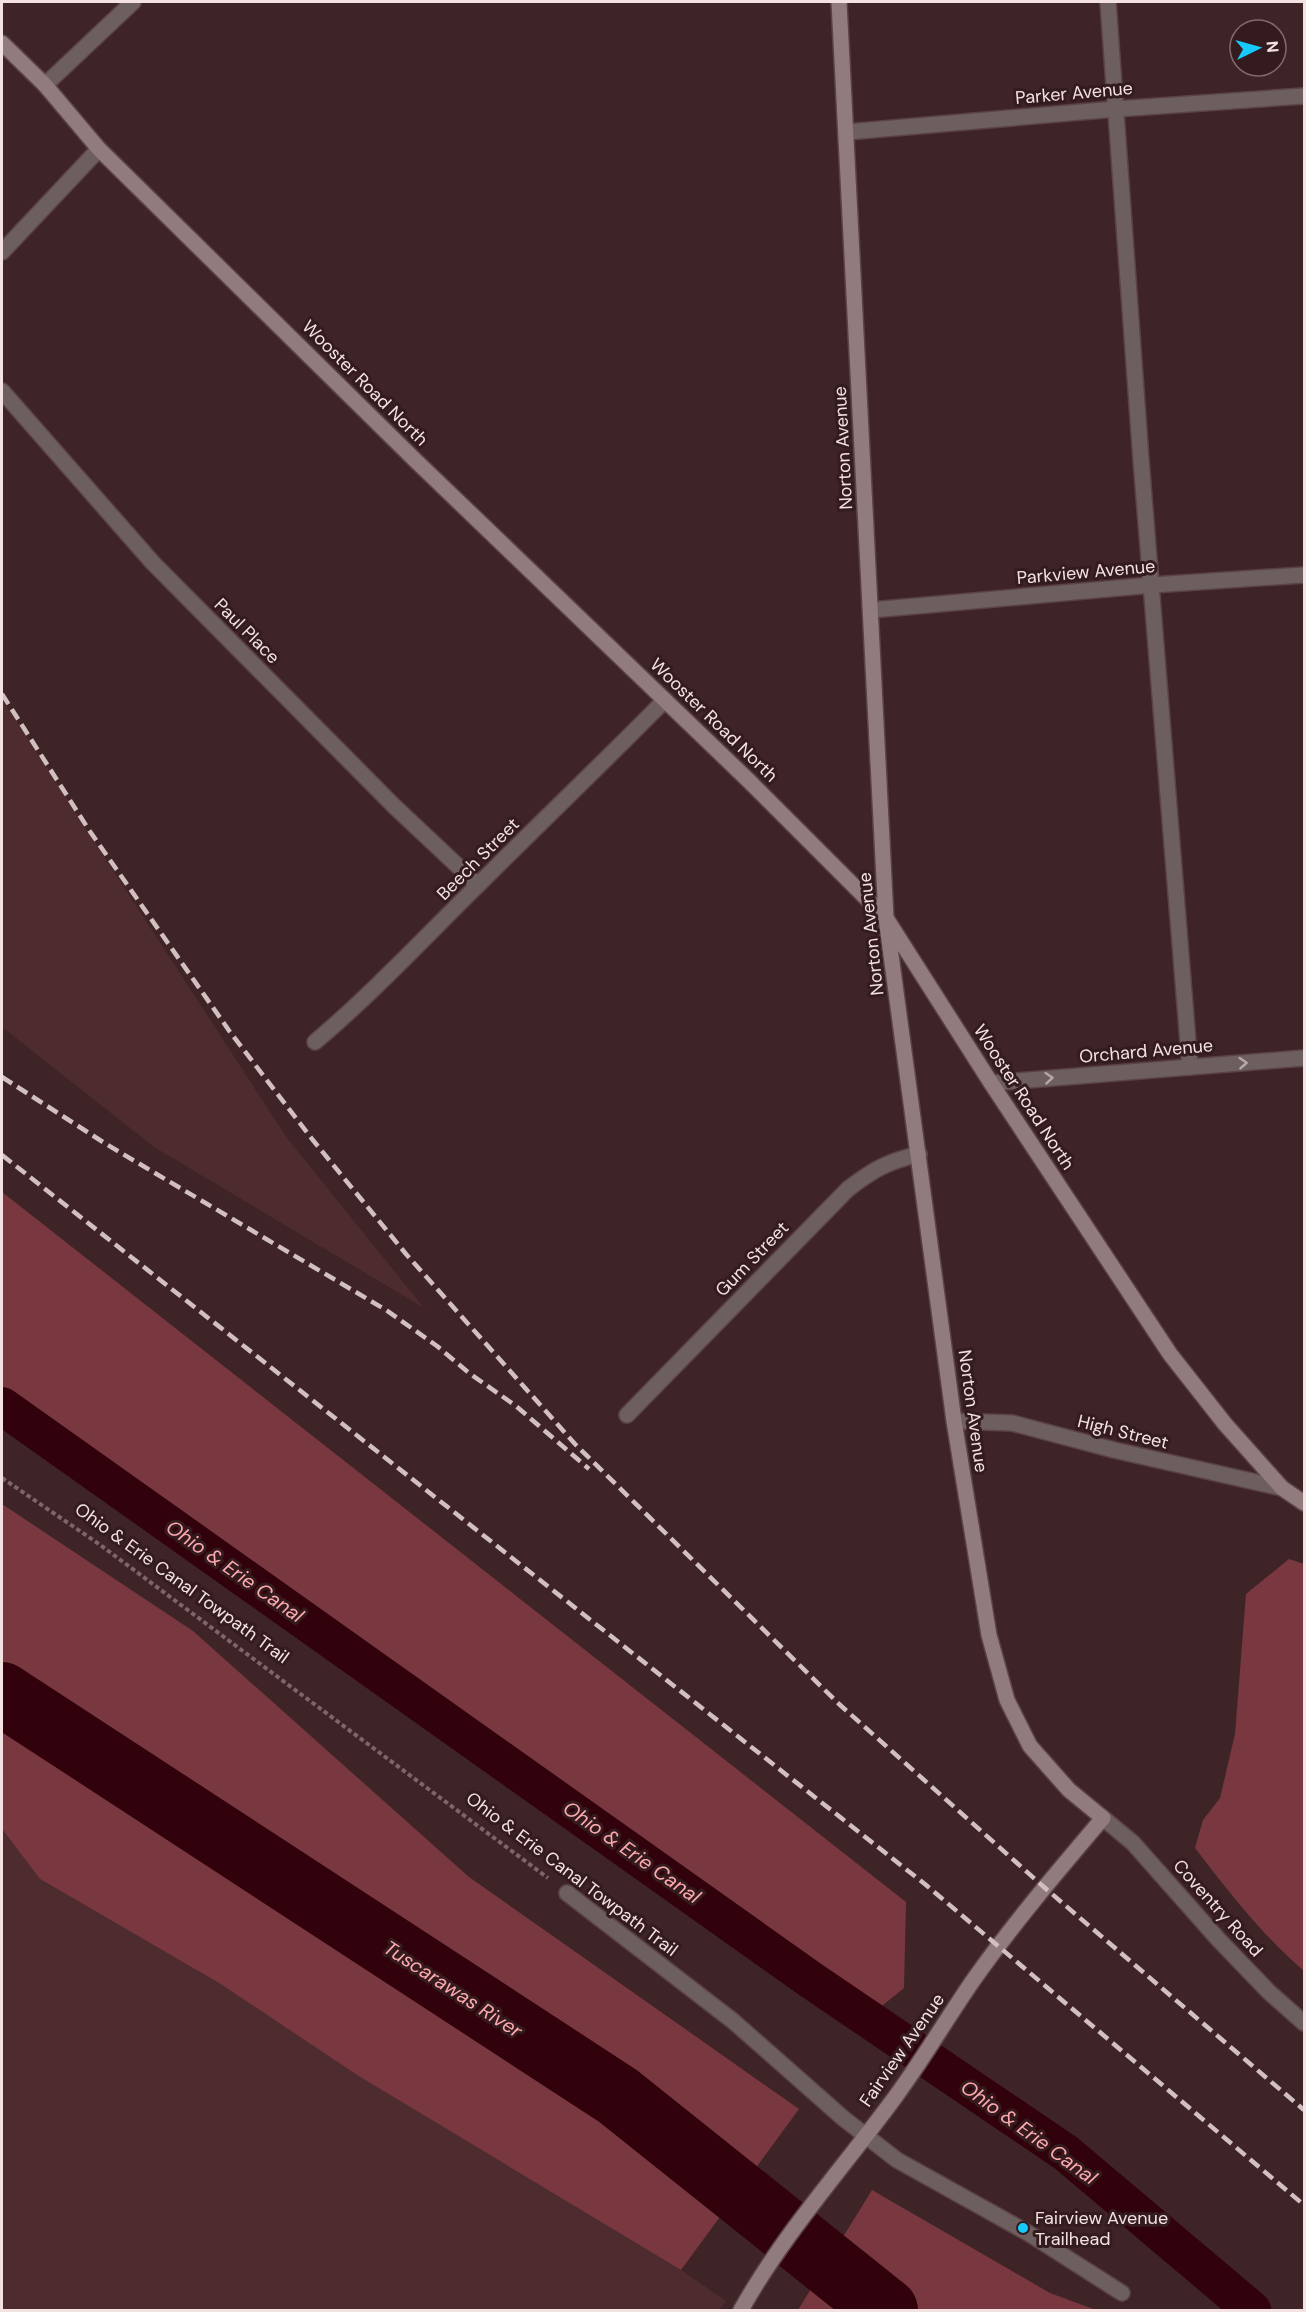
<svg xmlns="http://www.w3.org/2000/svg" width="1306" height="2312" font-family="'DM Sans',sans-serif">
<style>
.built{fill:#4d2b2e}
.green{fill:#793840}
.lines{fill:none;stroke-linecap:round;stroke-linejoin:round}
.canal{stroke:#32020c;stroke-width:38}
.river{stroke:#32020c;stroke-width:64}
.lane-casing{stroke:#5b4245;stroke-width:18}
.street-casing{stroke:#5b4245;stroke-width:18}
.secondary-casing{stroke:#5b4245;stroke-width:18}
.path{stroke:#7d6668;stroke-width:4;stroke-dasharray:4.5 3;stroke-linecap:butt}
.lane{stroke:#6d5f60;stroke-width:15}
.street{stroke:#6d5f60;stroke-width:15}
.secondary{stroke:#917b7c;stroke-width:15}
.rail{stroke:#d2bfc0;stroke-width:4.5;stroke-dasharray:12 6;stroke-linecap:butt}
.oneway{stroke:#b7a7a8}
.poi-dot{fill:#16cafb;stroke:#341b1d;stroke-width:2}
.labels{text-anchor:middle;stroke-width:6;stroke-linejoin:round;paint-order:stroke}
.street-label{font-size:18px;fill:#f4e2e3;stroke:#341b1d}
.poi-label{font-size:18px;fill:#f4e2e3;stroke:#341b1d;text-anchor:start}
.water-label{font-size:20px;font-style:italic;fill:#fea9b0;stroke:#341b1d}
</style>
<rect width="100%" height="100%" fill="#3e2427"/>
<path class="built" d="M2,699L287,1138L424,1308L154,1147L2,1027Z
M2,1829L40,1879L219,1983L357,2075L681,2270L726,2301L719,2310H2Z"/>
<path class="green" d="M2,1192L906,1902L904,1988L867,2018L2,1406Z
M2,1504L193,1631L469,1877L799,2109L681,2270L357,2075L219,1983L40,1879L2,1829Z
M1289,1559L1304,1564V1971C1263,1936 1228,1891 1195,1848L1203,1820L1220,1798L1235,1734L1246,1594Z
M872,2190L1050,2293L1096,2310H798Z"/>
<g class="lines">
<path class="canal" d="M2,1406L811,1980L1066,2153L1252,2310"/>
<path class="river" d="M2,1694L618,2096L886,2310"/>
<defs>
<path id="lane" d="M1108,2L1141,460L1190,1067
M567,1893L733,2021L843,2118L897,2160L1028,2233L1122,2293"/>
<path id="street" d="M45,85L133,2
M847,132L1116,109L1304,96
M2,252L99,149
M2,391L153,563L394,806L478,885
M871,610L1152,585L1304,575
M315,1042C374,992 425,937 480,883C541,822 604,762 665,700
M991,1083L1304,1058
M627,1415L848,1189C874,1169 887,1162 919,1154
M954,1421L1012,1423L1114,1450L1282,1488
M1103,1818L1133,1843L1218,1939L1269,1992L1304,2023"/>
<path id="secondary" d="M2,43L45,85L99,149L414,459L748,780L886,918L991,1083L1170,1354L1225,1424L1282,1488L1304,1503
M741,2310C784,2233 844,2167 896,2096C923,2059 946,2020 972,1982C1012,1925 1058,1871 1103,1818L1069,1790L1030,1746L1007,1700L989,1635L954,1421L886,918L839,2"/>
</defs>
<use href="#lane" class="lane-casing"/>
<use href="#street" class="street-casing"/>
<use href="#secondary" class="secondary-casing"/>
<path class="path" d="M2,1478L99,1544L548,1878"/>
<use href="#lane" class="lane"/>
<use href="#street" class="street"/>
<use href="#secondary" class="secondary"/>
<path class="rail" d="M2,694L89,830L230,1032L312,1139L406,1254L575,1444L839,1704L1045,1888L1304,2110
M2,1077L106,1144L386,1310L437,1346L469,1373L516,1406L589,1469
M2,1155L926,1885L1304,2205"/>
</g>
<defs><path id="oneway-chevron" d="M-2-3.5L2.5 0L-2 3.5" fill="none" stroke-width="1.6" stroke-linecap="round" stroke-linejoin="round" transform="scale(1.5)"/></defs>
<g class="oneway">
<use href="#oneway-chevron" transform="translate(1243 1063) rotate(-4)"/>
<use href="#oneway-chevron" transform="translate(1049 1078) rotate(-5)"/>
</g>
<circle class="poi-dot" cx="1023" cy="2228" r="6"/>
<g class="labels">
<g class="street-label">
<text transform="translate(1074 93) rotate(-5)" y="6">Parker Avenue</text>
<text transform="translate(365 383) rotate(45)" y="6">Wooster Road North</text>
<text transform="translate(843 448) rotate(-93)" y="6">Norton Avenue</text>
<text transform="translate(1086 572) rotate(-5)" y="6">Parkview Avenue</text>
<text transform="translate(247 631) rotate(45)" y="6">Paul Place</text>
<text transform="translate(714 720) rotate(44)" y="6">Wooster Road North</text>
<text transform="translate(478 859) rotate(-45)" y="6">Beech Street</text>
<text transform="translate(871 934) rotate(-96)" y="6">Norton Avenue</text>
<text transform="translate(1146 1051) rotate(-5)" y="6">Orchard Avenue</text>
<text transform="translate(1024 1097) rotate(57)" y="6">Wooster Road North</text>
<text transform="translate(752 1259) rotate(-46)" y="6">Gum Street</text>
<text transform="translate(973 1411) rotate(82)" y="6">Norton Avenue</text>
<text transform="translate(1123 1432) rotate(14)" y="6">High Street</text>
<text transform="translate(182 1583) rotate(36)" y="6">Ohio &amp; Erie Canal Towpath Trail</text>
<text transform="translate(572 1874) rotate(37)" y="6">Ohio &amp; Erie Canal Towpath Trail</text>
<text transform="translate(1218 1908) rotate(48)" y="6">Coventry Road</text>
<text transform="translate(902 2050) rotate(-55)" y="6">Fairview Avenue</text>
</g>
<g class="poi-label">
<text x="1035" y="2224">Fairview Avenue<tspan x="1035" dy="21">Trailhead</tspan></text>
</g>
<g class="water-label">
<text transform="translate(235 1571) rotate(35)" y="7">Ohio &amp; Erie Canal</text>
<text transform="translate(632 1852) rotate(35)" y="7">Ohio &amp; Erie Canal</text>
<text transform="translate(453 1989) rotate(33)" y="7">Tuscarawas River</text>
<text transform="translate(1029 2132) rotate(36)" y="7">Ohio &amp; Erie Canal</text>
</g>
</g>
<rect width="1306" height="2312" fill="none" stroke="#f4e2e3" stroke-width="6"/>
<g transform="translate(1258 48) rotate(85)"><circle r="28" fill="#341b1d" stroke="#816b6c" stroke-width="1.5"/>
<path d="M0-4.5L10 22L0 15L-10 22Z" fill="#16cafb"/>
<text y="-9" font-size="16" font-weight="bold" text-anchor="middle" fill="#f4e2e3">N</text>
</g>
</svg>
